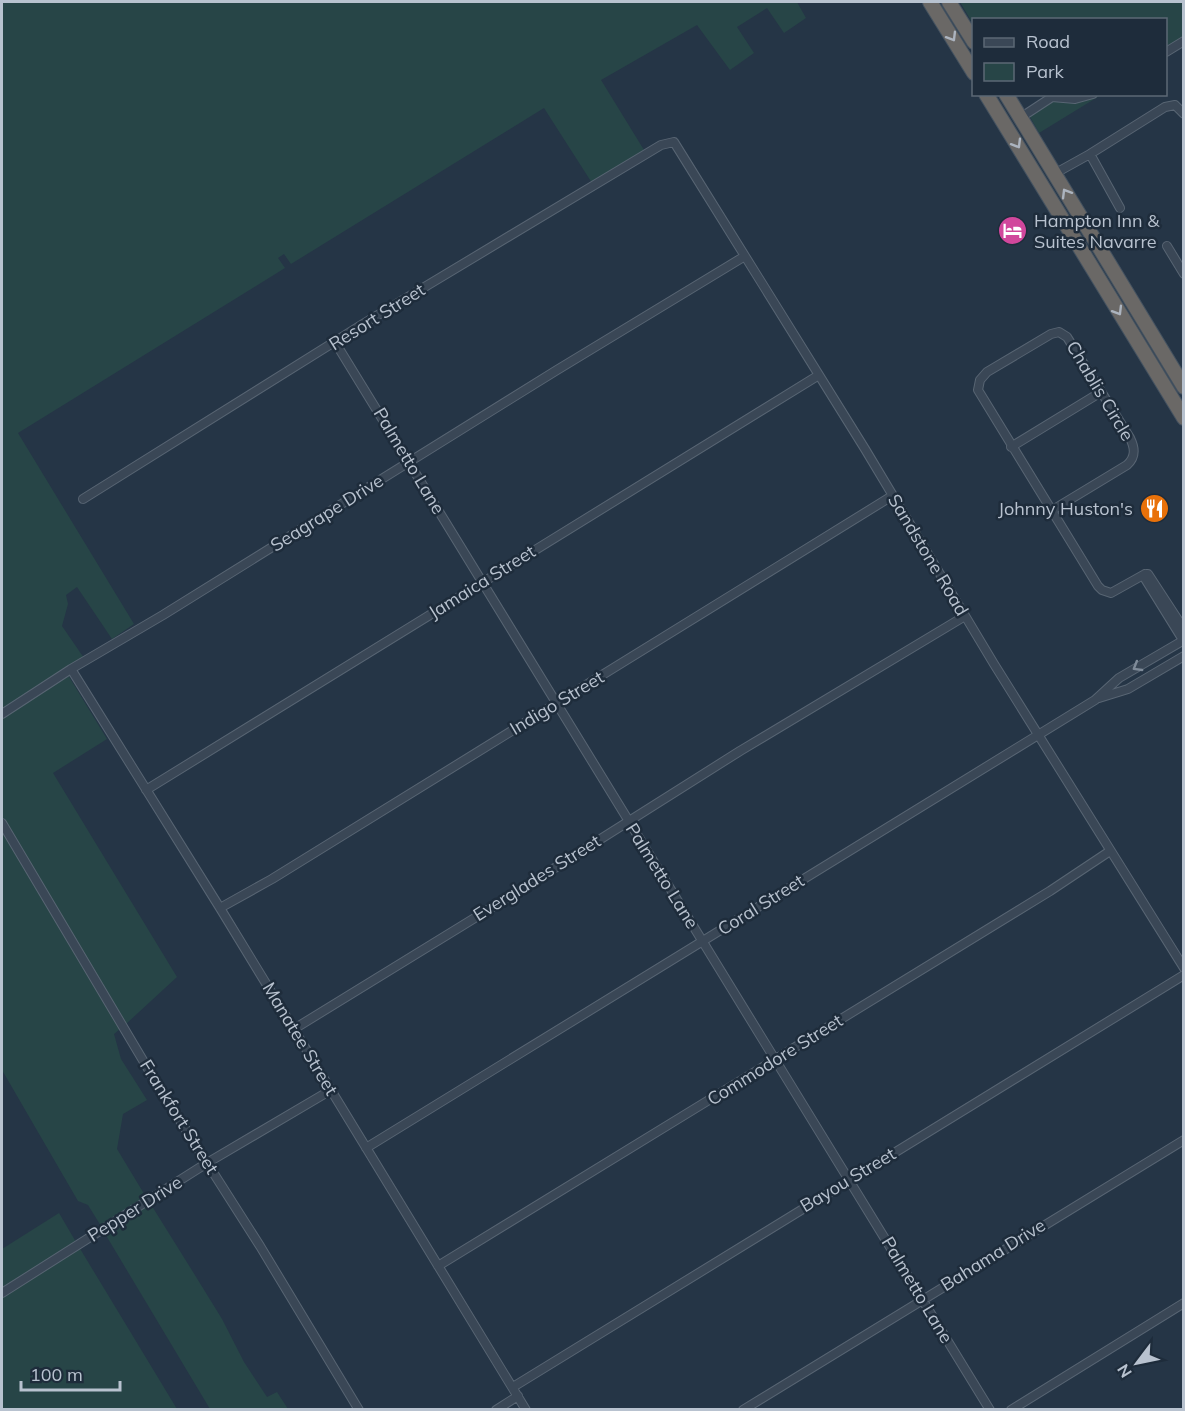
<svg xmlns="http://www.w3.org/2000/svg" width="1185" height="1411" font-family="Mulish,sans-serif">
<style>
.green{fill:#274547}
.lines{fill:none;stroke-linecap:round;stroke-linejoin:round}
.minor-casing{stroke:#586573;stroke-width:10}
.trunk-casing{stroke:#445260;stroke-width:16}
.minor{stroke:#3a4756;stroke-width:8}
.trunk{stroke:#6a6866;stroke-width:14}
.oneway{stroke:#acb4bf}
.oneway2{stroke:#7f8b99}
.labels{text-anchor:middle;stroke-width:5;stroke-linejoin:round;paint-order:stroke}
.poi-label{font-size:18px;fill:#b8c2cf;stroke:#1e2c3b;text-anchor:start}
.street-label{font-size:18px;fill:#b8c2cf;stroke:#1e2c3b}
</style>
<rect width="100%" height="100%" fill="#253546"/>
<path class="green" d="M2,2H797L806,18L784,33L767,8L737,27L754,53L730,70L697,25L601,80L644,150L592,183L544,108L291,264L284,254L278,258L285,268L18,433L134,624L112,639L77,587L66,595L68,604L62,626L84,658L2,710Z
M960,2H1183V37L1168,46L1166,42V20H974L973,24Z
M1101,95L1039,133L1029,115L1054,99C1072,102 1084,102 1101,95Z
M68,675L107,739L53,773L177,977L126,1024L2,816V718Z
M2,830L120,1029L114,1034L121,1059L147,1100L123,1114L117,1149L146,1197L101,1226L88,1205L78,1201L2,1070Z
M150,1203L193,1272L222,1319L244,1362L267,1397L277,1392L288,1409H210L104,1232Z
M59,1213L76,1242L2,1289V1249Z
M79,1247L177,1409L2,1410V1297Z"/>
<g class="lines">
<defs>
<path id="minor" d="M1166,52L1184,41
M1020,118L1052,97L1075,99L1093,94
M1090,154L1120,208
M1054,174L1090,154L1165,107L1175,105L1184,114
M1167,246L1184,274
M335,342L990,1410
M1011,447L1101,392
M83,499L363,324L661,145L674,142L865,449L994,664L1184,968
M1051,511L1127,465C1136,457 1135,448 1130,438L1067,337L1059,332L1051,334L987,372L980,380L978,390L1098,586L1102,590L1111,593L1145,574
M1145,574L1144,577L1183,640
M1145,574H1148L1184,629
M71,669L220,908L526,1410
M1099,698L1128,689L1184,656
M2,714L71,669L163,615L557,370L745,256
M146,790L819,375
M2,823L160,1089L260,1246L359,1410
M220,908L272,879L892,496
M294,1029L504,900L740,751L965,616
M366,1148L1095,700L1119,678L1184,640
M438,1266L1050,891L1110,851
M2,1293L207,1163L331,1090
M513,1387L1184,975
M496,1410L518,1396
M743,1410L1184,1140
M1011,1410L1184,1303"/>
<path id="trunk" d="M930,2L974,73
M949,2L974,42
M986,94L1184,418
M1006,94L1184,387"/>
</defs>
<use href="#minor" class="minor-casing"/>
<use href="#trunk" class="trunk-casing"/>
<use href="#minor" class="minor"/>
<use href="#trunk" class="trunk"/>
</g>
<defs><path id="oneway-chevron" d="M-2-3.5L2.5 0L-2 3.5" fill="none" stroke-width="1.6" stroke-linecap="round" stroke-linejoin="round" transform="scale(1.5)"/></defs>
<g class="oneway">
<use href="#oneway-chevron" transform="translate(952 37) rotate(59)"/>
<use href="#oneway-chevron" transform="translate(1017 144) rotate(59)"/>
<use href="#oneway-chevron" transform="translate(1066 193) rotate(-121)"/>
<use href="#oneway-chevron" transform="translate(1118 311) rotate(59)"/>
</g>
<use class="oneway2" href="#oneway-chevron" transform="translate(1137 667) rotate(149)"/>
<defs>
<symbol id="hotel-disc" viewBox="-11 -11 22 22"><circle r="9.5" fill="#d1479c" stroke="#1e2c3b"/><path d="M-6-4.5h1.5V1H6V5H4.5V3h-9V5H-6ZM-4 0a1.8 1.8 0 1 1 3.6 0ZM.5 0V-2.5h3Q6-2.5 6 0Z" fill="#fff"/></symbol>
<symbol id="restaurant-disc" viewBox="-11 -11 22 22"><circle r="9.5" fill="#e8710a" stroke="#1e2c3b"/><path d="M-5-6h1v4h1v-4h1v4h1v-4h1v5L-1.5 .5V6h-2V.5L-5-1ZM5-6V6H3V1.5H1.5Q1.5-4 5-6Z" fill="#fff"/></symbol>
</defs>
<g fill-rule="evenodd">
<use href="#hotel-disc" x="996" y="214" width="33" height="33"/>
<use href="#restaurant-disc" x="1138" y="492" width="33" height="33"/>
</g>
<g class="labels">
<g class="poi-label">
<text x="1034" y="227">Hampton Inn &amp;<tspan x="1034" dy="21">Suites Navarre</tspan></text>
<text x="1133" y="515" text-anchor="end">Johnny Huston's</text>
</g>
<g class="street-label">
<text transform="translate(377 317) rotate(-32)" y="6">Resort Street</text>
<text transform="translate(1100 391) rotate(59)" y="6">Chablis Circle</text>
<text transform="translate(409 461) rotate(59)" y="6">Palmetto Lane</text>
<text transform="translate(327 513) rotate(-32)" y="6">Seagrape Drive</text>
<text transform="translate(928 555) rotate(59)" y="6">Sandstone Road</text>
<text transform="translate(482 582) rotate(-32)" y="6">Jamaica Street</text>
<text transform="translate(557 703) rotate(-31)" y="6">Indigo Street</text>
<text transform="translate(662 876) rotate(58)" y="6">Palmetto Lane</text>
<text transform="translate(537 878) rotate(-32)" y="6">Everglades Street</text>
<text transform="translate(761 905) rotate(-32)" y="6">Coral Street</text>
<text transform="translate(300 1039) rotate(59)" y="6">Manatee Street</text>
<text transform="translate(775 1060) rotate(-32)" y="6">Commodore Street</text>
<text transform="translate(179 1117) rotate(58)" y="6">Frankfort Street</text>
<text transform="translate(848 1180) rotate(-31)" y="6">Bayou Street</text>
<text transform="translate(135 1209) rotate(-32)" y="6">Pepper Drive</text>
<text transform="translate(993 1255) rotate(-32)" y="6">Bahama Drive</text>
<text transform="translate(917 1290) rotate(59)" y="6">Palmetto Lane</text>
</g>
</g>
<rect width="1185" height="1411" fill="none" stroke="#b8c2cf" stroke-width="6"/>
<rect x="972" y="18" width="195" height="78" fill="#1e2c3b" stroke="#5c6876" stroke-width="1.5"/>
<rect x="984" y="38" width="30" height="9" fill="#3a4756" stroke="#5c6876" stroke-width="1.5"/>
<text x="1026" y="48" font-size="18" fill="#b8c2cf">Road</text>
<rect x="984" y="63" width="30" height="18" fill="#274547" stroke="#5c6876" stroke-width="1.5"/>
<text x="1026" y="78" font-size="18" fill="#b8c2cf">Park</text>
<g transform="translate(1137 1363) rotate(238)" stroke="#1e2c3b" stroke-width="4.5" paint-order="stroke">
<path d="M0-4.5L10 22L0 15L-10 22Z" fill="#b8c2cf"/>
<text y="-9" font-size="16" font-weight="bold" text-anchor="middle" fill="#b8c2cf">N</text>
</g>
<path d="M21 1381v9h99v-9" fill="none" stroke="#b8c2cf" stroke-width="3"/>
<text x="30" y="1381" font-size="18" fill="#b8c2cf" stroke="#1e2c3b" stroke-width="4.5" paint-order="stroke">100 m</text>
</svg>
